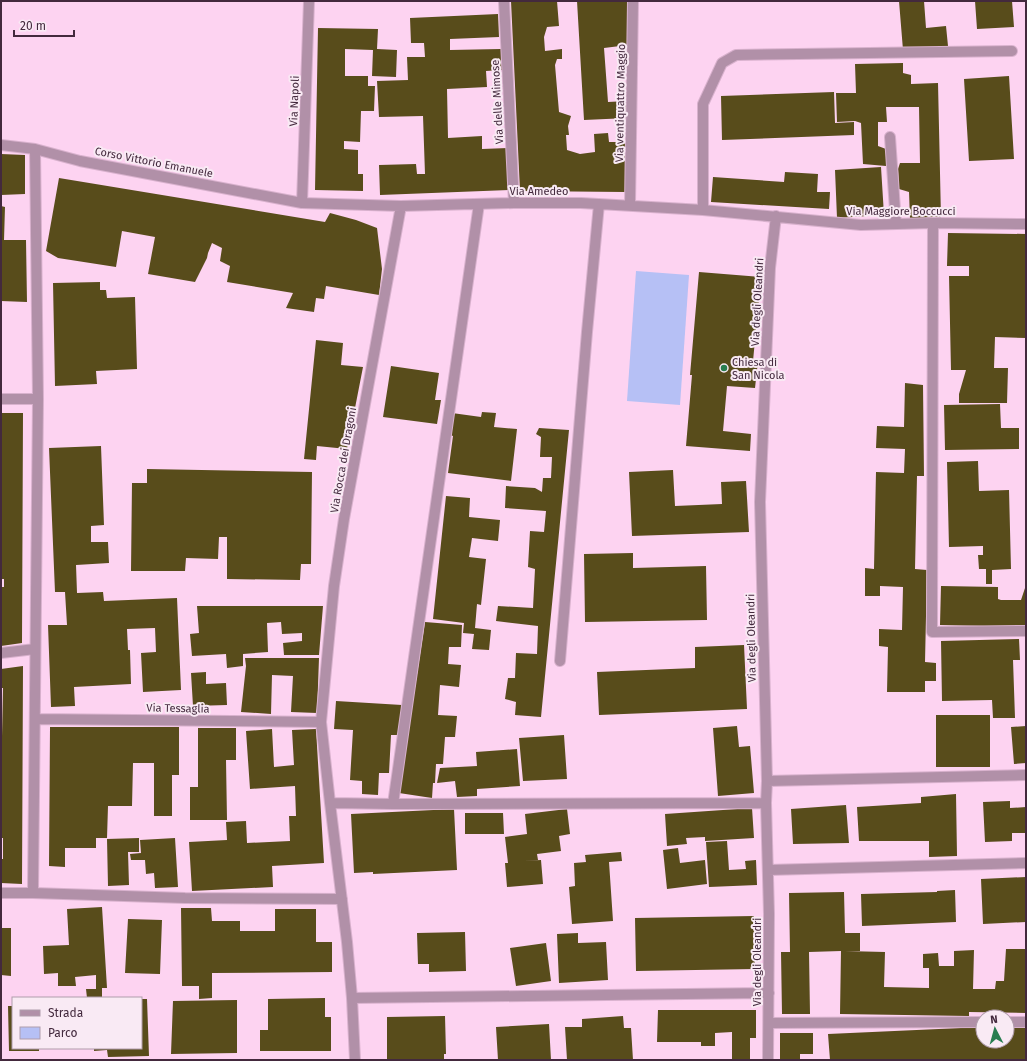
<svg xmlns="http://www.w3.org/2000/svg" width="1027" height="1061" font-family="'Fira Sans',sans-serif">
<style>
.green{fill:#b6c0f5}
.building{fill:#584c1b}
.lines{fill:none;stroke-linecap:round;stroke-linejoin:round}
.minor-casing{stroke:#d8b1cd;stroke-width:12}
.minor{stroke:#b190a8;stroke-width:10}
.poi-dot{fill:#287d50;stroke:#f9eaf4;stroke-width:1.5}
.labels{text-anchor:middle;stroke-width:4;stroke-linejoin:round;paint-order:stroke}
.street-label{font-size:11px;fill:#43293d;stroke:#f9eaf4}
.poi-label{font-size:11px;fill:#43293d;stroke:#f9eaf4;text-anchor:start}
</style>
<rect width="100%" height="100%" fill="#fdd3f1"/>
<path class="green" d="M636,271L689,275L680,405L627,401Z"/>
<path class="building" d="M511,1H557L559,26L547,27L544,37L545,51L562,49V59H557L555,65L559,112L571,116L568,126L569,135H566L567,150L580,154L595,152L594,134L608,133L609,142H626L625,192L520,191Z
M577,1H629L628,45L604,48L608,102L627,101L628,118L584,120Z
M899,1H924L926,28L946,26L948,46L903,50Z
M975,1H1012L1014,27L977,29Z
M498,14L499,37L450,39V50L501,49L502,70L486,71L487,87L447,89L448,138L482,136V149L508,148L509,190L380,195L379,165L416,164L417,174H425L423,116L379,117L377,81L408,80L407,57H425L424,43H411L410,18Z
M318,28L378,29L377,49L397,50L396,77L372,76L373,50L345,49V76H368V86H375L374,111H361L360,142L344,141V149L358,150V174H363V191L315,190Z
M903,63V73L911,75V84L938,83L941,218L910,219L909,192L899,189L898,169L900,163H920L919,107H886L887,122H878V146L886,149V166L863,164L861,123L855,121L837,122L836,93H856L855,64Z
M1009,76L1014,159L969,161L964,79Z
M834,92L835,123L854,122V135L722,140L721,96Z
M1,154L25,155V194L1,195Z
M881,167L884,215L837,218L835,170Z
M785,172L818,174L817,192H830L829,209L711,202L713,177L784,182Z
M59,178L325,222L330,213L356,220L377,228L382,269L379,295L326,286L324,299L316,298L314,312L286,308L293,293L227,282L230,266L220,261L222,248L212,243L208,253L207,258L195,282L148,274L155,237L122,231L116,267L58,258L46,251Z
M1,206L5,207L4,240H26L27,302L1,301Z
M948,233L1026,234V338L995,337L994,368H1008L1007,403H959V394L966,370H951L949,276H969V266H947Z
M699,272L761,277L753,361H758L755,388L727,386L723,431L751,434L750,451L686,446L692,375H690Z
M100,282V290H106L107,298L135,297L137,369L96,371L97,384L55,386L53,283Z
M316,340L343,343L341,365L363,367L347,449L317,446L316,460L304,459Z
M391,366L439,373L435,400H441L437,424L383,417Z
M905,383L923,385L924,476H917L915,569L927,570L925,662L936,663V681H925V692H887L888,647L879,646V629L902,630L903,587L880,586V596H865V568L874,569L876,472L904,473L905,449L876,448L877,426L904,427Z
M1000,404L1001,428H1019V449L945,450L944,405Z
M482,412L496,413L494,427L517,429L511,481L448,473L453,436L450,435L452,413L481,417Z
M1,413H23L22,643L1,646V587H4V579H1Z
M539,428L569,430L541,717L515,715L516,702L505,699L508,678H515L516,653L537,654L538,626L496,621L498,606L533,608L535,569L528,567L530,531L544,532L546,511L505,508L506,486L535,488L542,492L543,478H551L552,457H540L541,437L536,434Z
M101,446L104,525L91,526V542H108L109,563L76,565L77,593L103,592L104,601L177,598L181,690L143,692L141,653L156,652L155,628L127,629L128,650H130L131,684L74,687L75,706L51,707L48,625H67L65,592H55L49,448Z
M978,461L979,491L1009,490L1011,569L992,570V584H986V569H979L978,555H983V546L949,547L947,462Z
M147,469L312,472L311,564H301L300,580L227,579V537H219L218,559L186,558L185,571H131L132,483H147Z
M673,470L675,506L722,504L721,482L746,481L749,532L632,536L629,472Z
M446,496L470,498L469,517L500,520L498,541L472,538L469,557L486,559L481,605L477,604L475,628L491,630L489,650L472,649L474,634L463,633L464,623L433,619Z
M633,553V568L706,566L707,620L585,622L584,554Z
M1026,585V627L940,625L941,586L998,587V599L1001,600H1021Z
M197,606H323L319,655H284L283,643L302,641V633L282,634L281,622L267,623L268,652L243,654V666L227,668L226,654L192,656L190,634L199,633Z
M425,622L462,625L461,647H449L448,664L461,665L459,687L440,685L438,715L457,716L455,737H445L443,764H436L435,783H433L432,798L399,793Z
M1019,639L1020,660H1013L1015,718H993L992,700L942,701L941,641Z
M744,645L747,709L599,715L597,672L695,668V647Z
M245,658H319L317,713L291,712L293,676L272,675L271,714L241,712L246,666Z
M23,666L22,884L1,883V859H3V838H1V736H2L3,688H1V669Z
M206,672V684L226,683L227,705L193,706L191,673Z
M336,701L402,705L400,735H391L389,773H379L378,795L362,794V781L350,780L353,730L334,729Z
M936,715H990V767H936Z
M737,726L739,747L750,746L754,793L718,796L713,728Z
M1026,726V763L1014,764L1011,727Z
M50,727H179V775H172V816H154V763H133L132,806H108L107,838H96V848H65V867L49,866Z
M198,728H236V760H226L227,820H190V787H198Z
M272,729L274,767L294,765L292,730L316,729L324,863L272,866L273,887L192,891L189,842L227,840L226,822L246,821L247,843L290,841L289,816H296L295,786L250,789L246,731Z
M564,735L567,779L523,781L519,738Z
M517,749L520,786L477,789V796L457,797L455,781L437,783L440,768L477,766L476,752Z
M956,794L957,856L929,857V841H859L857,807L921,803V797Z
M1010,801V808L1026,807V833H1012V841L985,842L983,802Z
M846,805L849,843L793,844L791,809Z
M752,808L754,838L705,841V837L686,838L687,844L667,846L665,814Z
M454,809L457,870L373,874V872L354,873L351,814Z
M567,809L570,834L559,836L561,851L537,854L538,860L522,861L541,860L543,884L507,887L505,863H508L505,837L527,834L525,814Z
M465,813H503L504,834H465Z
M139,838V852H128L129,885L108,886L107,839Z
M175,838L178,887L155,888L154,873L146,874L145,860H131L130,854L141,853L140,840Z
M727,841L729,870L746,869L745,861L756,860L757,885L709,887L706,842Z
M678,848L680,863L705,860L707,884L667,889L663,850Z
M621,852L622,861L609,862L613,921L572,924L569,887L575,886L574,863L586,862L585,855Z
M1026,877V922L983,924L981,879Z
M955,890L956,922L862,926L861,894L937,892V891Z
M844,892L845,933H860V951H845L885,952L884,987L929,988V968H923V954L938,953L939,966H954V951L974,950L973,989H995L996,981H1004L1006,949H1026V1013L969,1012V1016L840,1014L841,951L809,952L810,1014H782L781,952H790L789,893Z
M102,907L107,988H102V998H87L86,989H96V975L75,977L76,986H58V973L44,974L43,946L69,945L67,909Z
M181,908H211L212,921H240V931H275V909H316V942H332V972L212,973V998L199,999V986H182Z
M754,916L755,969L636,971L635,918Z
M128,919L162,920L160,974L125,973Z
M1,928H11V976L1,975Z
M465,932L466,971L429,972V964H418L417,933Z
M578,933V943L606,942L608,980L559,983L557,934Z
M546,943L551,981L516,986L510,948Z
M325,998V1017H331V1051H260V1030H268V999Z
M141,999H147L149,1056L108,1057L107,1050L94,1051V1048H141Z
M237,1000V1053L171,1054L173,1001Z
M8,1006H13V1048H39V1051H9Z
M658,1010H756V1038H750V1060H732V1032L715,1033V1046H701V1042H657Z
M445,1016L446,1054H444V1060H387V1017Z
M623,1016L624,1028H631L633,1060H567L565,1027H582V1019Z
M549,1024L551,1060H498L496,1027Z
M1026,1025V1060H830L828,1034L983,1027V1041H1007V1026Z
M780,1033H813V1054H800V1060H780Z"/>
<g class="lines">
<defs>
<path id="minor" d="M504,1L514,203
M890,137L896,224
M1,145L35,149L80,161L302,203L401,206L514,203H581L703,210L861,225L933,223L1026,224
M35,149L38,399L33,893L185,898L342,899
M302,203L309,1
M630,205L633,1
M703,210V104L722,63L736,55L1012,51
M933,223L932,632L1026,631
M1,399H38
M1,653L35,649
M560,661L587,332L599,204
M35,719L321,722
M767,781L1026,775
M330,803L393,804L766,803
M393,804L479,204
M768,870L1026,863
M1,893H33
M352,998L769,993
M1007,1022H1026
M769,1023L983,1022
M355,1060L352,998L347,942L330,803L321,722L334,586L344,519L401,206
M768,1060L769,914L766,803L767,781L760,502L770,268L776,216"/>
</defs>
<use href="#minor" class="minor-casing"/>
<use href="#minor" class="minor"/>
</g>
<circle class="poi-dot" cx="724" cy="368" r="4"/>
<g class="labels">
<g class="street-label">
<text transform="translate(294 101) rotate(-88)" y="4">Via Napoli</text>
<text transform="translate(497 102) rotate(-93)" y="4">Via delle Mimose</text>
<text transform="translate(620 103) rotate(-89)" y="4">Via ventiquattro Maggio</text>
<text transform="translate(154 162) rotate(11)" y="4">Corso Vittorio Emanuele</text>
<text x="539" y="195">Via Amedeo</text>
<text x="901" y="215">Via Maggiore Boccucci</text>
<text transform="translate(757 302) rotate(-87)" y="4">Via degli Oleandri</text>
<text transform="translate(343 460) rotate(-80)" y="4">Via Rocca dei Dragoni</text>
<text transform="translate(751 638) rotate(-91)" y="4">Via degli Oleandri</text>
<text transform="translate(178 708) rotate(1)" y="4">Via Tessaglia</text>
<text transform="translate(757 962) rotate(-90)" y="4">Via degli Oleandri</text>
</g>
<g class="poi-label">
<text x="732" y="366">Chiesa di<tspan x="732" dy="13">San Nicola</tspan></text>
</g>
</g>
<rect width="1027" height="1061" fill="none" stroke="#43293d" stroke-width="4"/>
<rect x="12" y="997" width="130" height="52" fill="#f9eaf4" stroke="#b09dab"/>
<rect x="20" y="1010" width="20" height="6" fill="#b190a8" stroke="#b09dab"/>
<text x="48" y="1017" font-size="12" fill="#43293d">Strada</text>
<rect x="20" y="1027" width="20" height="12" fill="#b6c0f5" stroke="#b09dab"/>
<text x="48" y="1037" font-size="12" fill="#43293d">Parco</text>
<g transform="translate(995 1029) rotate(354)"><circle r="19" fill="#f9eaf4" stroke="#b09dab"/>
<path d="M0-3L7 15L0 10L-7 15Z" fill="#287d50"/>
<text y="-6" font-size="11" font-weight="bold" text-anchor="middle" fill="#43293d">N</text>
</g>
<path d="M14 30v6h60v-6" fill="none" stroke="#43293d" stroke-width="2"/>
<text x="20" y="30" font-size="12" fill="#43293d" stroke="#f9eaf4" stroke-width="3" paint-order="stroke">20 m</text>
</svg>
